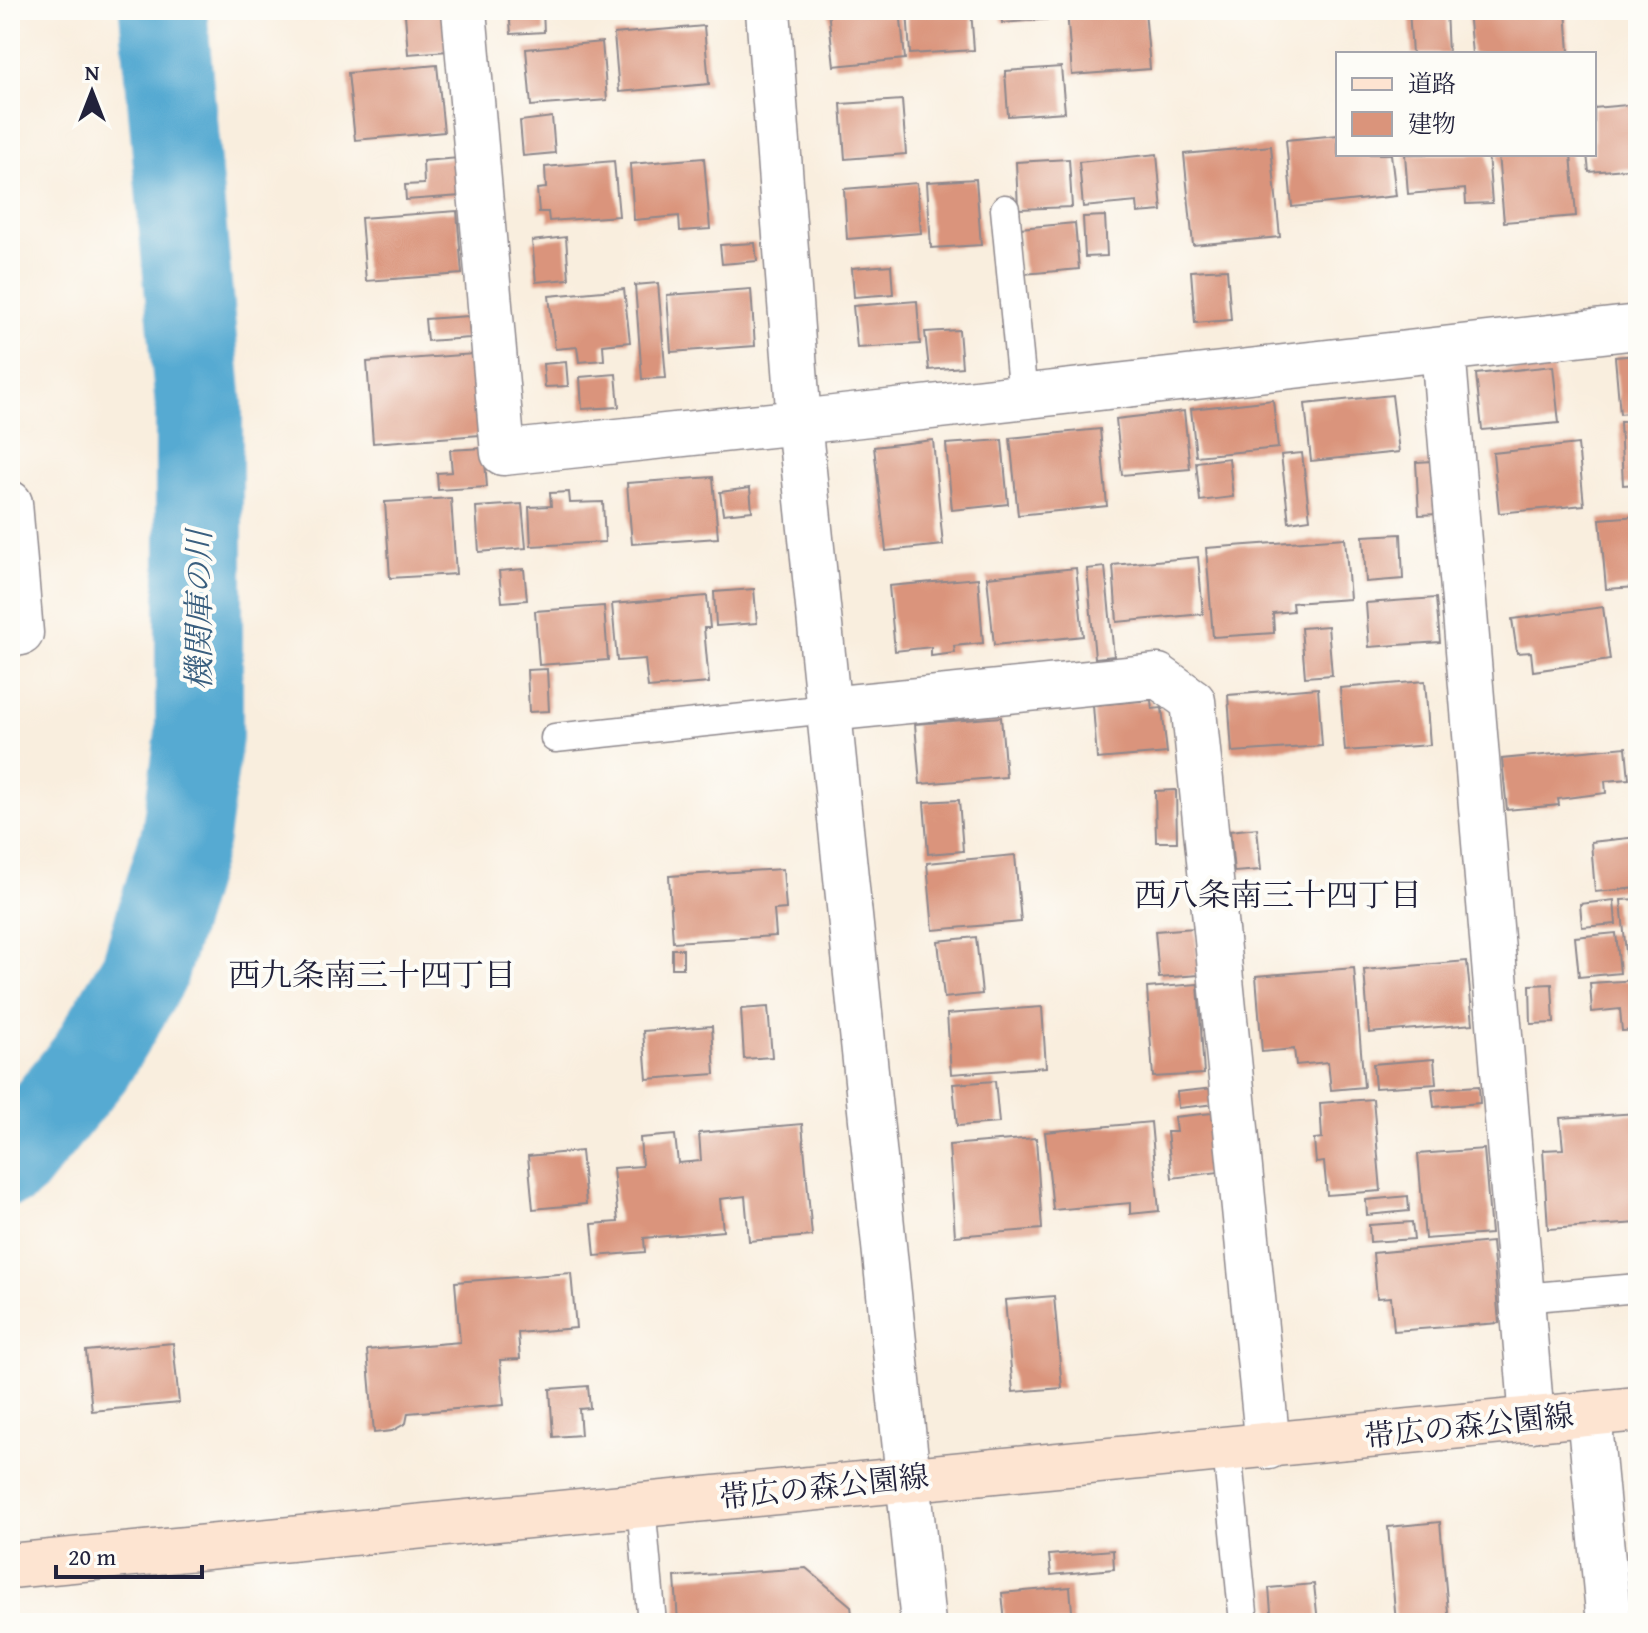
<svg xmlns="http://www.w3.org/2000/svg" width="1648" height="1633" font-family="'Gentium Book Plus','Noto Serif JP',serif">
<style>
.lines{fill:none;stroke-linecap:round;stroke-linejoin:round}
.river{stroke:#57aad2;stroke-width:88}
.building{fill:#da947b}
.service-casing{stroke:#8e888c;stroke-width:31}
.minor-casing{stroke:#8e888c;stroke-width:47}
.tertiary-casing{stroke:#8e888c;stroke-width:47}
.secondary-casing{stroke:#8e888c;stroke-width:47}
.service{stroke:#fff;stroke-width:28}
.minor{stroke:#fff;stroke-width:44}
.tertiary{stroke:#fff;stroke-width:44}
.secondary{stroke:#fde4d1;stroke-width:44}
.labels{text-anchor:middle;stroke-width:8;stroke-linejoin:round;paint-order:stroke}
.street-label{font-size:30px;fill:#22223b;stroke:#fdfcf7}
.water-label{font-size:32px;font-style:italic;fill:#3a5f7f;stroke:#fdfcf7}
.neighbourhood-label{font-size:32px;fill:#22223b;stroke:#fdfcf7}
</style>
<rect width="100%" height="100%" fill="#fdfcf7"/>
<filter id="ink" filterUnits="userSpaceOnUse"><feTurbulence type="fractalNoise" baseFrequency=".0125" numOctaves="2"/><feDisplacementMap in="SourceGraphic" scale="16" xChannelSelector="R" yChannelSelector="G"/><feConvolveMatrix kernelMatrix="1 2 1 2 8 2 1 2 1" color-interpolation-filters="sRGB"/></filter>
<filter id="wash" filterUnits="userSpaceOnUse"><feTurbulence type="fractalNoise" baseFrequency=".006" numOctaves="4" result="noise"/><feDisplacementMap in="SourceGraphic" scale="32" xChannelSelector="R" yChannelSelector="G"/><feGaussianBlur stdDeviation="1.8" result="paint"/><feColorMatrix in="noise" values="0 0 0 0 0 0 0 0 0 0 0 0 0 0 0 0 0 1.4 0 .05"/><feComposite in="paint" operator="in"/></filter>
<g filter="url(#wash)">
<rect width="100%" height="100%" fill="#f9eede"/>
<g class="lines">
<path class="river" d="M10,1162L90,1063L144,972L185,836L199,736V406L163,10"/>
</g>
<g id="blocks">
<path class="building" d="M509,10H543L544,32L511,34Z
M828,10H900L905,59L834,66Z
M907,10H971L974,50L910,54Z
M1001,10H1052V19L1002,23Z
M1067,10H1145L1150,69L1072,75Z
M1409,10H1446L1448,54H1412Z
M1468,10H1566L1569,52L1472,54Z
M446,12L448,51L408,54L405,14Z
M704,26L709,84L619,92L614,34Z
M602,42L607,100L531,106L526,49Z
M437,65L444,132L355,140L348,73Z
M1061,67L1065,112L1008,116L1005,71Z
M10,95H14L18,140L10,141Z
M902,100L906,154L845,159L841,104Z
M1638,104V168L1589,172L1587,154H1594V108Z
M552,117L555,153L523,156L520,121Z
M1338,135V154H1391L1396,196L1292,207L1286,140Z
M1271,146L1280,237L1193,245L1184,154Z
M1157,154L1162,211L1138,213L1137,202L1083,207L1079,162Z
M1405,154H1488L1492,203L1466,204L1465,189L1408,194Z
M1498,154H1571L1576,216L1504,222Z
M459,158L461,196L406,200L405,185L424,184L423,161Z
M704,158L710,229L680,231L679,216L634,220L630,164Z
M1069,159L1072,207L1018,209L1016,162Z
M614,161L619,216L549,221L548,212H539L537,189L546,188L545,167Z
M976,179L981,245L931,248L927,182Z
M917,183L921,233L847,239L844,189Z
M457,211L462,274L366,281L361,218Z
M1105,216L1107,256L1085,257L1083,217Z
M1075,223L1079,269L1024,274L1020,228Z
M566,237L569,279L536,282L532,241Z
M755,243L757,261L722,264L720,245Z
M891,265L893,294L854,297L852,268Z
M1227,269L1231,320L1195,323L1191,271Z
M658,283L666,378L642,379L635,285Z
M624,289L630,342L603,345L604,360L579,362L577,347L555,349L549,296Z
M751,289L755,346L671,352L667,295Z
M917,301L920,344L857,348L853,306Z
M469,316L470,338L427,341L425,319Z
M959,330L962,367L929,370L925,332Z
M474,354L480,435L373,443L367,362Z
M1638,355V412L1620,414L1615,357Z
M566,362L568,386L545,387L543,364Z
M1553,366L1559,423L1482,430L1476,374Z
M616,374L619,407L582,409L580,377Z
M1392,395L1399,452L1311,461L1305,404Z
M1273,400L1278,448L1196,456L1191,409Z
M1184,411L1190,469L1122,475L1116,419Z
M1638,421V484L1623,485L1620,422Z
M1100,429L1107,506L1018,515L1010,438Z
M933,440L943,545L886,551L874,447Z
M1002,440L1008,504L952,510L946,444Z
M1578,444L1584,505L1499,513L1493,453Z
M484,448L487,487L438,490L437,473L452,472L450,450Z
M1302,453L1310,519L1289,522L1281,455Z
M1229,458L1233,497L1200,501L1196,462Z
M1434,461L1438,514L1419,515L1416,462Z
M713,477L718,538L632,544L627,483Z
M750,488L752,511L723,514L720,492Z
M569,492L570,503L603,502L605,542L531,546L529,507L551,506L550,493Z
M451,498L456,574L390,578L385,502Z
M522,504L526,548L479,552L476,507Z
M1638,516V587L1606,589L1600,519Z
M1401,534L1403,579L1366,582L1363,536Z
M1345,538L1350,599L1292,603L1293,611L1273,613L1274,633L1213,637L1206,548Z
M1198,557L1203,614L1117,622L1113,565Z
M1105,567L1114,656L1095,658L1087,569Z
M1076,568L1083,636L994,645L987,577Z
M524,569L527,600L502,602L499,571Z
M978,578L983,643L954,646L955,653L931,656V647L895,651L889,586Z
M754,589L757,623L716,626L714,592Z
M707,596L710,628H704L709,683L648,688L645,659L617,661L612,604Z
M1436,598L1440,642L1369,647L1366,603Z
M604,606L608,660L539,665L535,611Z
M1603,607L1610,660L1533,671L1531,652L1517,653L1512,619Z
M1328,626L1332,675L1305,677L1301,628Z
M547,669L549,711L529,712L527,670Z
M1425,681L1430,745L1345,751L1340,688Z
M1318,688L1322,746L1232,752L1228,695Z
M1151,700L1152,709L1162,708L1167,753L1097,759L1093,705Z
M1001,717L1006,777L920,784L915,724Z
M1626,747L1629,779L1605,781L1606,793L1558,799L1559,805L1507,810L1502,759Z
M1176,790L1177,842H1156L1155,791Z
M959,800L963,851L928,854L924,802Z
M1257,828L1261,870L1234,872L1230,831Z
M1638,837V888L1595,892L1591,842Z
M1015,855L1021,922L933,930L927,863Z
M783,869L786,909L774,910L776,936L673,942L669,876Z
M1638,899V953L1626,954L1621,900Z
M1614,900L1616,924L1582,927L1580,904Z
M1195,928L1199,975L1159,978L1155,931Z
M1616,933L1620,973L1579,977L1575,937Z
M976,937L982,994L944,998L938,941Z
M672,949H683V968H672Z
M1467,961L1473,1024L1369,1033L1364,970Z
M1354,968L1364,1087L1331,1090L1328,1062L1296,1065L1294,1049L1262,1052L1256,976Z
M1638,980V1030L1622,1031L1620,1009L1592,1012L1590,983Z
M1198,984L1204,1074L1153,1077L1147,988Z
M1552,984L1554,1023L1531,1024L1530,985Z
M768,1007L772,1057L744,1059L741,1009Z
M1042,1007L1046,1067L951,1074L947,1014Z
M712,1026L715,1074L647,1079L643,1031Z
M1434,1059L1436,1084L1375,1088L1373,1064Z
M995,1081L999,1123L957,1126L953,1084Z
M1479,1086L1480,1103L1434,1107L1432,1089Z
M1214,1088L1216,1104L1178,1108L1177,1092Z
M1373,1099L1381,1191L1327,1195L1324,1162L1316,1163L1314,1139L1322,1138L1320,1103Z
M1212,1113L1219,1172L1172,1178L1167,1132H1176L1174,1117Z
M1638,1113V1223L1548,1229L1543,1150L1563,1149L1560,1118Z
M1151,1122L1159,1211L1130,1214V1203L1053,1210L1045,1132Z
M802,1124L812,1236L749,1241L745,1196L720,1199L723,1231L644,1238L645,1252L595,1256L592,1224L618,1222L613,1168L642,1166L640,1138L675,1135L678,1163L701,1161L699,1133Z
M1036,1138L1042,1229L955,1236L949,1145Z
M1484,1149L1491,1234L1425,1239L1418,1154Z
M581,1151L586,1204L533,1209L528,1156Z
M1408,1196L1409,1211L1367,1215L1366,1200Z
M1412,1222L1414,1239L1370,1242L1369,1225Z
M1492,1242L1499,1323L1394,1331L1391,1297L1377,1298L1373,1253Z
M571,1273L576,1328L518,1333L520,1359L500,1360L504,1405L408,1413L406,1423L392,1431L374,1433L367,1350L460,1342L455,1282Z
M1054,1296L1062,1388L1013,1392L1005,1300Z
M173,1343L179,1403L92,1411L86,1351Z
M588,1386L590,1408L579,1409L581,1435L553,1437L550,1389Z
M1440,1522L1449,1623H1396L1388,1527Z
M1113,1550L1114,1569L1051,1575L1049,1555Z
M806,1568L851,1606L853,1623H678L675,1577Z
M1314,1584L1318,1623H1272L1269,1588Z
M1070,1587L1073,1623H1005L1002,1593Z"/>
</g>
</g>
<g filter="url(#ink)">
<use href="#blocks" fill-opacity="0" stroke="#8e888c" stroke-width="2"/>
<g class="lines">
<defs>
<path id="service" d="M1005,209L1023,397
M555,738L828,709
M1522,1298L1638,1288
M1227,1450L1244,1623
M641,1505L652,1623"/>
<path id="minor" d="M464,10L503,453L799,422L1638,327
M1443,349L1532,1420
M10,503L21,633L10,634
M828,709L1158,676L1193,701L1268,1447
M1589,1414L1609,1623"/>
<path id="tertiary" d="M768,10L799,422L923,1623"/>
<path id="secondary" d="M10,1566L1638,1409"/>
</defs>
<use href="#service" class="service-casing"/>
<use href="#minor" class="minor-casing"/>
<use href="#tertiary" class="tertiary-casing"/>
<use href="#secondary" class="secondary-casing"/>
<use href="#service" class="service"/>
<use href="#minor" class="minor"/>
<use href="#tertiary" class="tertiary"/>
<use href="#secondary" class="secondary"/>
</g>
</g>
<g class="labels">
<g class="street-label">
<text transform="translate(1469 1426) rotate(-6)" y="10">帯広の森公園線</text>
<text transform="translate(824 1487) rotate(-6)" y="10">帯広の森公園線</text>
</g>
<g class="water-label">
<text transform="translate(199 610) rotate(-90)" y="11">機関庫の川</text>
</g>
<g class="neighbourhood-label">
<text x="1278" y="906">西八条南三十四丁目</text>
<text x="372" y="986">西九条南三十四丁目</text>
</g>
</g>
<rect width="1648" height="1633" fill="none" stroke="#fdfcf7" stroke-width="40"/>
<rect x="1336" y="52" width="260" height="104" fill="#fdfcf7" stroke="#a5a5ac" stroke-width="2"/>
<rect x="1352" y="78" width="40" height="12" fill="#fde4d1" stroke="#a5a5ac" stroke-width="2"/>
<text x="1408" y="92" font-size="24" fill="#22223b">道路</text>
<rect x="1352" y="112" width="40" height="24" fill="#da947b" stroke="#a5a5ac" stroke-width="2"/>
<text x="1408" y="132" font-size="24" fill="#22223b">建物</text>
<g transform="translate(92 92)" stroke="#fdfcf7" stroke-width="6" paint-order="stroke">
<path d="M0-6L14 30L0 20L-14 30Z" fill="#22223b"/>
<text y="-12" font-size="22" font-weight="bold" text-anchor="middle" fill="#22223b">N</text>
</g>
<path d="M56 1565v12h146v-12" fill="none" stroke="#22223b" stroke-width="4"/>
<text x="68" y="1565" font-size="24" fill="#22223b" stroke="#fdfcf7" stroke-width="6" paint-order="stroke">20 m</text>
</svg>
